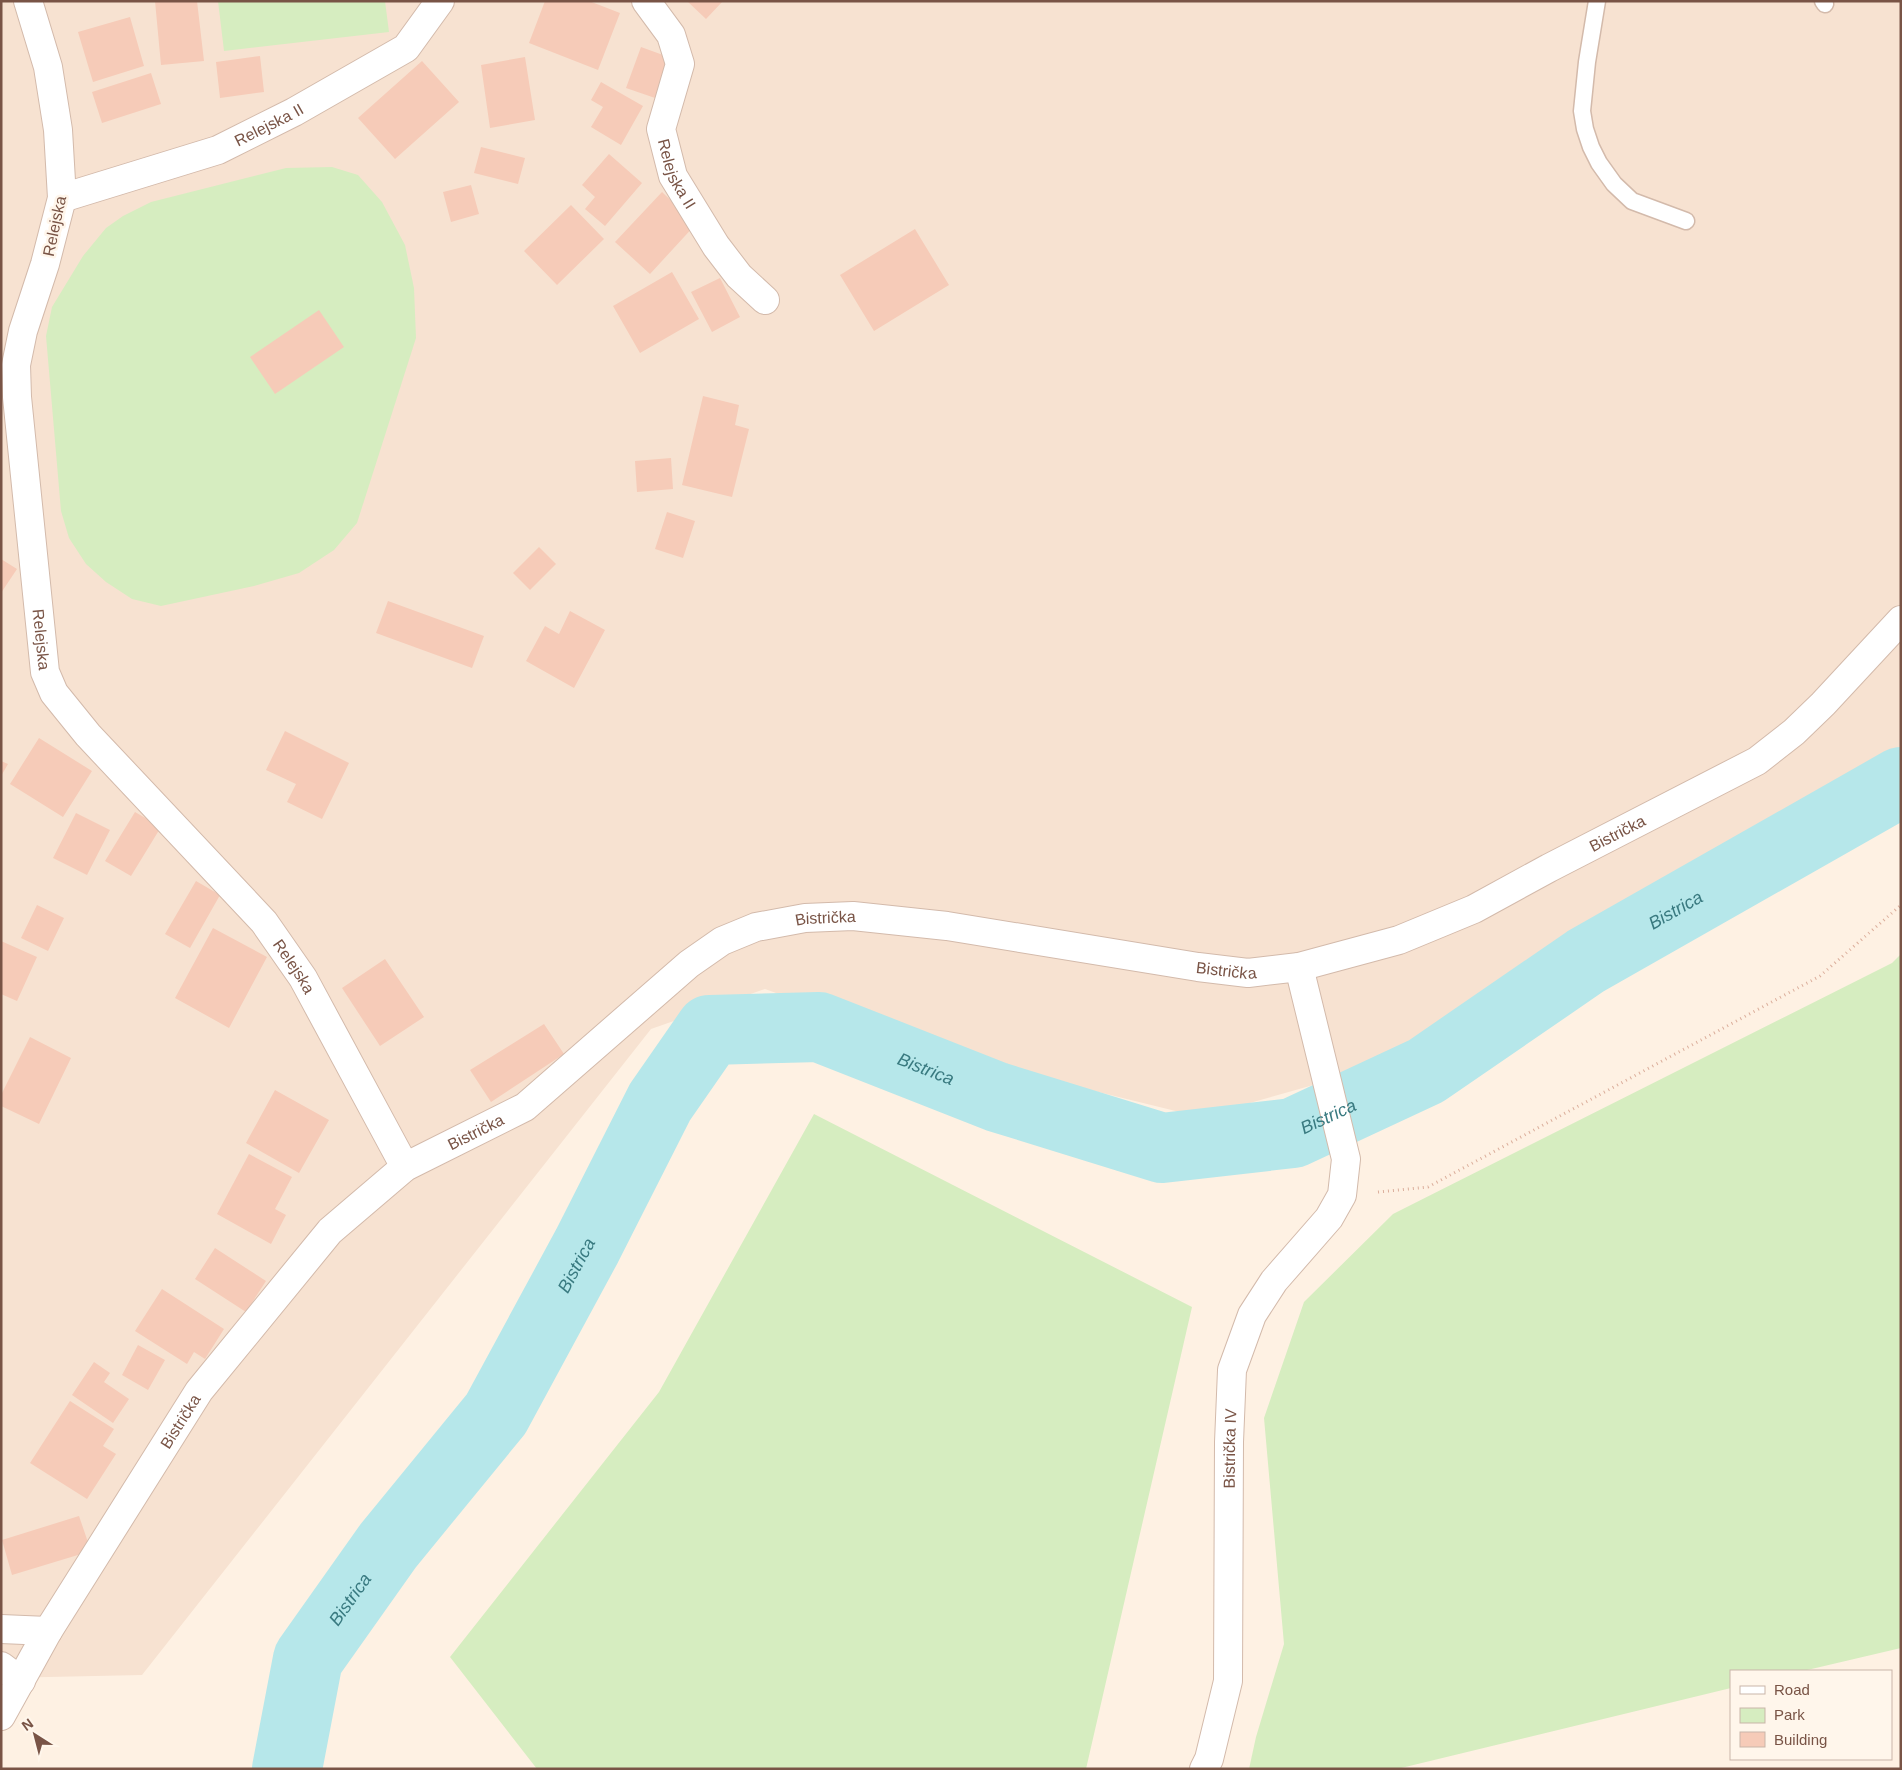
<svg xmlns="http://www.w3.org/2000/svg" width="1902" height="1770" font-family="Helvetica,sans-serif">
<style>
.residential{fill:#f7e2d1}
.green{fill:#d6edc0}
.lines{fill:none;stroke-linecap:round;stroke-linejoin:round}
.river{stroke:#b6e7ea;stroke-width:70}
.building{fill:#f6cbb8}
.lane-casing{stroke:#d3baab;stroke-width:19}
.street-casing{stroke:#d3baab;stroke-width:30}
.path{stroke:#dbae9b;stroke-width:3;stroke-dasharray:1 4;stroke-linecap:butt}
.lane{stroke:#fff;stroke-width:16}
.street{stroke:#fff;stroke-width:28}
.labels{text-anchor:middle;stroke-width:5;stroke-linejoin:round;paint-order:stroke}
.street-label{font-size:16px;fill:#795446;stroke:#fff6eb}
.water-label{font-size:18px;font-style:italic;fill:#397a80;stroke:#fff6eb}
</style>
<rect width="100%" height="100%" fill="#fef1e3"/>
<path class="residential" d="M1,1H1901V760L1820,805L1384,1065L1200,1117L948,1055L765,989L651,1029L142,1675L1,1678Z"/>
<path class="green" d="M218,1H385L389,32L224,51Z
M332,167L358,175L382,202L405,245L414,288L416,338L357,523L334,550L299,573L254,586L161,606L132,599L106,582L86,564L69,538L61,511L46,336L52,307L83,256L106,228L123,216L151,202L286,168Z
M1901,954V1648L1803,1671H1731V1688L1397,1769H1249L1256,1737L1284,1644L1264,1418L1304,1302L1393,1214L1892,963Z
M814,1114L1192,1307L1086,1769H537L450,1657L659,1392Z"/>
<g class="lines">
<path class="river" id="s1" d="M287,1769L308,1659L388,1546L496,1414L587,1246L660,1102L710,1030L819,1027L997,1097L1162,1148L1293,1133L1426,1071L1586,961L1901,782"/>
</g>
<path class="building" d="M155,1H197L204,61L161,65Z
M545,1H589L620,13L598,70L529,43Z
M687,1H723L706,19Z
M130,17L144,66L93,82L78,32Z
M641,47L674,59L658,99L626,88Z
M260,56L264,92L220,98L216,62Z
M525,57L535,120L490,128L481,65Z
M422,61L459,102L395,159L358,118Z
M151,73L161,104L102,123L92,92Z
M601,82L643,106L621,145L591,127L603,107L591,100Z
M481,147L525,158L518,184L474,173Z
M609,154L642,183L605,226L585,209L595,197L582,185Z
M471,185L479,214L451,222L443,192Z
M662,192L696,224L650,274L615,242Z
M571,205L604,239L557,285L524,251Z
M915,229L949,285L874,331L840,275Z
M672,272L699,319L640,353L613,306Z
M720,278L740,317L712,332L691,292Z
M319,310L344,347L275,394L250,357Z
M703,396L739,405L735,425L749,429L732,497L682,485Z
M671,458L673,489L637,492L635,461Z
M667,512L695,521L683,558L655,549Z
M539,547L556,564L530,590L513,573Z
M1,559L17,569L1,593Z
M388,601L484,636L472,668L376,633Z
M570,611L605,630L574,688L526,661L545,626L559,634Z
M285,731L349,763L322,819L287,802L296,784L266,770Z
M39,738L92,771L63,817L10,784Z
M1,761L8,764L1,776Z
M135,812L161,827L131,876L105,861Z
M76,813L110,830L87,875L53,858Z
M196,881L220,895L190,948L165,934Z
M37,905L64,918L48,951L21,938Z
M213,928L267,957L229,1028L175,998Z
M1,941L37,957L17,1001L1,994Z
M385,959L424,1017L380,1046L342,988Z
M544,1024L564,1054L491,1102L470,1070Z
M30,1037L71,1058L39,1124L1,1106V1095Z
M275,1090L329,1120L299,1173L246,1143Z
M249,1154L292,1177L275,1209L286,1215L271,1244L217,1214Z
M215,1248L266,1281L246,1312L195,1279Z
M162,1289L224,1329L205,1359L194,1352L187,1364L135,1331Z
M138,1345L165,1360L148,1390L122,1375Z
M94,1362L110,1373L104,1382L129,1399L113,1423L72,1395Z
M70,1401L114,1429L103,1446L116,1454L87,1499L30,1463Z
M79,1516L91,1551L12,1575L2,1540Z"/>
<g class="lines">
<defs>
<path id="lane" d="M1597,1L1587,62L1582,111L1585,129L1591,147L1599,163L1614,184L1632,201L1686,221
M1823,1L1825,4"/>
<g id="street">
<path id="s2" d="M28,1L48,67L58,130L62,198L45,264L23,331L16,365L17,397L45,672L54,693L88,735L264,922L303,978L405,1167"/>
<path id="s3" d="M646,1L671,35L680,64L661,129L673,176L716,246L739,276L765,300"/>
<path id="s4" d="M62,198L218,150L294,112L406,48L440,1"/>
<path d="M1,1629L48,1631"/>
<path d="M1,1666L21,1681"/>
<path id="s5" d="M1,1716L48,1631L199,1391L330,1231L405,1167L525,1107L689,964L722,941L756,927L805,918L853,916L947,926L1198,967L1248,973L1299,967L1399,940L1474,909L1549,868L1757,761L1794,732L1823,704L1901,620"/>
<path id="s6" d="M1204,1769L1209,1759L1228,1681L1229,1442L1232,1370L1252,1315L1274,1281L1329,1218L1342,1195L1346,1159L1299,967"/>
</g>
</defs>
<use href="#lane" class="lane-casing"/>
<use href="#street" class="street-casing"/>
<path class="path" d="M1378,1192L1428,1187L1820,976L1901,905"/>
<use href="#lane" class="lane"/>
<use href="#street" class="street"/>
</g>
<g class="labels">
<g class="street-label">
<text dy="6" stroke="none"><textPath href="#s4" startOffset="220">Relejska II</textPath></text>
<text dy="6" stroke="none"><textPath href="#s3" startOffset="188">Relejska II</textPath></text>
<text transform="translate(54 226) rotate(-78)" y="6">Relejska</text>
<text dy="6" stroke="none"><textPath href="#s2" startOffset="650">Relejska</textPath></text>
<text dy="6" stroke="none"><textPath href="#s5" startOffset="2010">Bistrička</textPath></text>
<text dy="6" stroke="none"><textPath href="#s5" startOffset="1185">Bistrička</textPath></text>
<text dy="6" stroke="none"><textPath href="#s2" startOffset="1070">Relejska</textPath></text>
<text dy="6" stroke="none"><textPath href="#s5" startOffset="1590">Bistrička</textPath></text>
<text dy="6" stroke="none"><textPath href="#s5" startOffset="765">Bistrička</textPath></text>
<text dy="6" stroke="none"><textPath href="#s5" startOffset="345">Bistrička</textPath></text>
<text dy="6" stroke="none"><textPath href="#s6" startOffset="324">Bistrička IV</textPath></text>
</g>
<g class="water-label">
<text dy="6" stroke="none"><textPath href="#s1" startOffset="1910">Bistrica</textPath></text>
<text dy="6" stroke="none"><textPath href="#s1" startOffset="1085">Bistrica</textPath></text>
<text dy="6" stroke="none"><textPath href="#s1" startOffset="1505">Bistrica</textPath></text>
<text dy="6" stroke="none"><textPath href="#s1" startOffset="590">Bistrica</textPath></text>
<text dy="6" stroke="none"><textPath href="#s1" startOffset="185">Bistrica</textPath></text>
</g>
</g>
<rect width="1902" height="1770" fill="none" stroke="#795446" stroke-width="5"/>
<rect x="1730" y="1670" width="162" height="90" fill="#fff6eb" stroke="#c9b5a9"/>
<rect x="1740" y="1686" width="25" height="8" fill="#ffffff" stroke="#c9b5a9"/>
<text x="1774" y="1695" font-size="15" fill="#795446">Road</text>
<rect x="1740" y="1708" width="25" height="15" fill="#d6edc0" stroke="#c9b5a9"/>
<text x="1774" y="1720" font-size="15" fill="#795446">Park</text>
<rect x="1740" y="1732" width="25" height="15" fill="#f6cbb8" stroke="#c9b5a9"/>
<text x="1774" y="1745" font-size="15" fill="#795446">Building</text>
<g transform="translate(35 1735) rotate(324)" stroke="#fff6eb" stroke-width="4" paint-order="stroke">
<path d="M0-4L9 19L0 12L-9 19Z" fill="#795446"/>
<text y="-8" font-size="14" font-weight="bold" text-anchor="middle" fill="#795446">N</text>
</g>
</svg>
